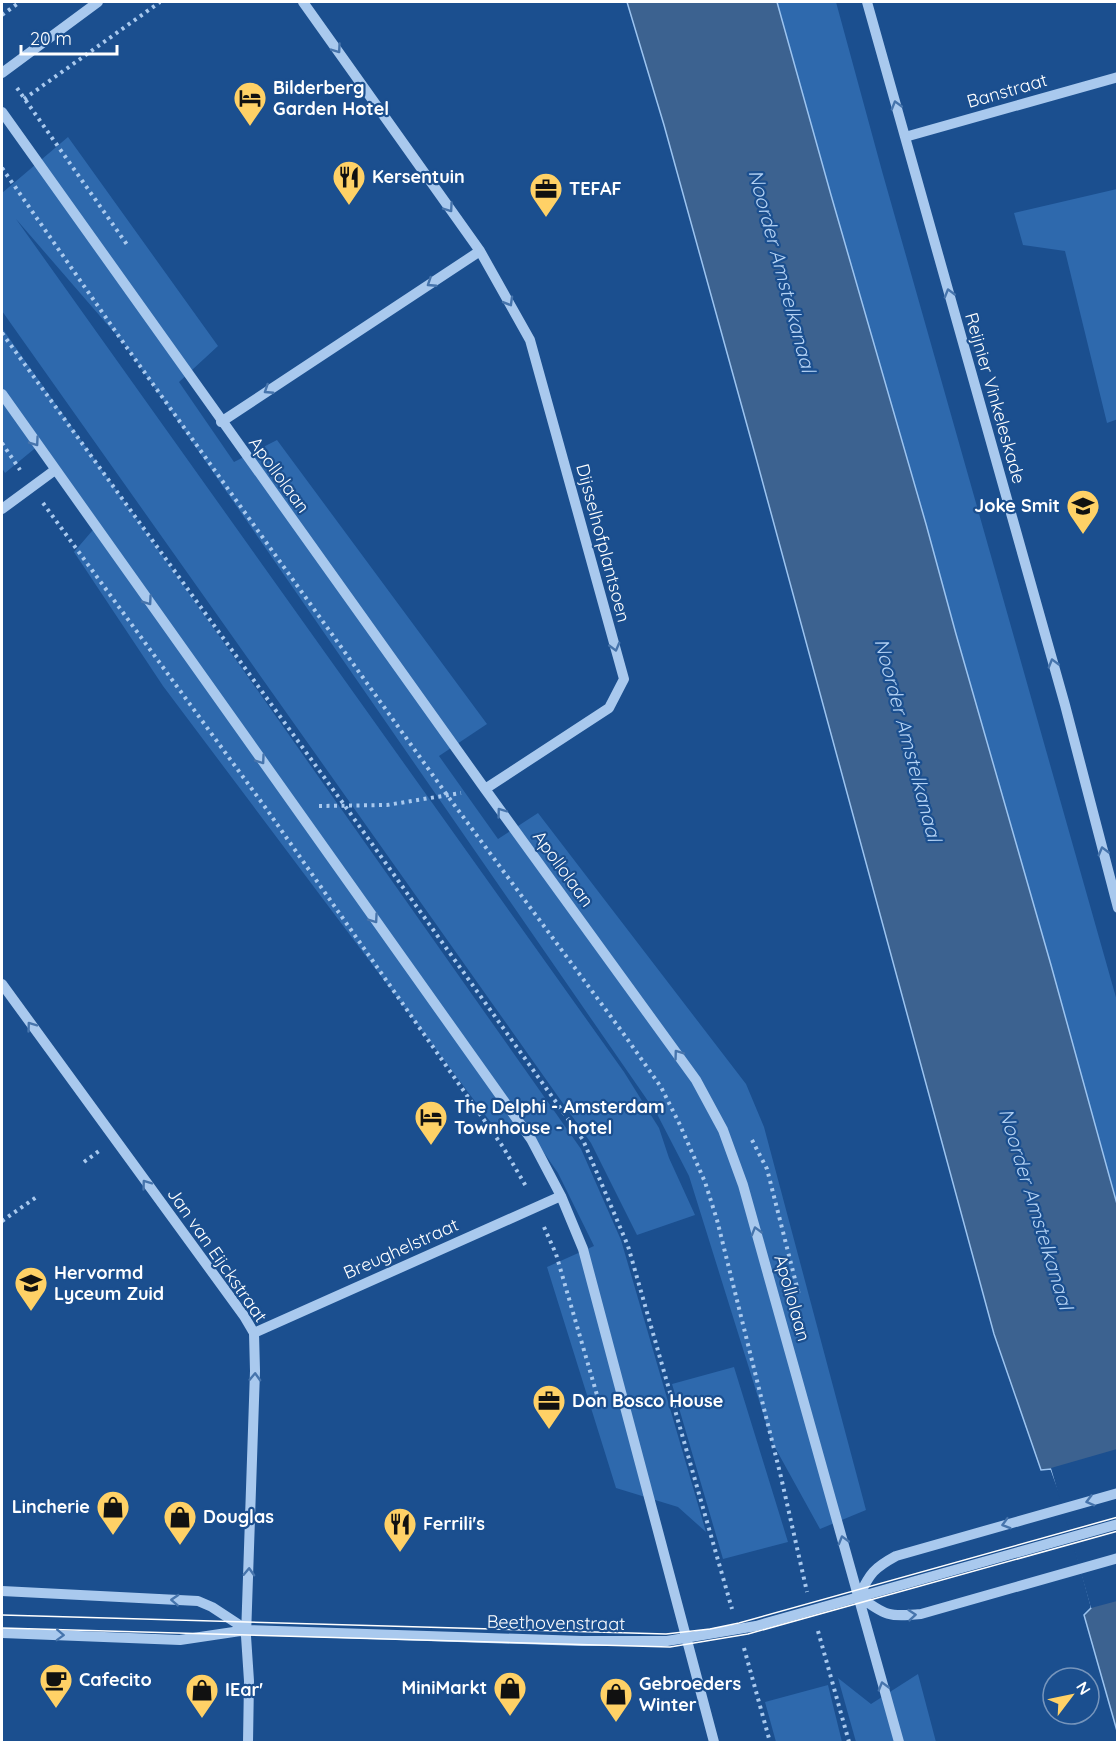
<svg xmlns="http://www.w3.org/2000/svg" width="1119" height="1744" font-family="Quicksand,sans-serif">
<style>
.green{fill:#2e69ad}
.water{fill:#3c6290;stroke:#9cc4f0;stroke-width:1.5}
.pier{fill:#1b4f8f}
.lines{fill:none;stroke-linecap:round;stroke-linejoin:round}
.path{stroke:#a9c9ee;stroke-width:4;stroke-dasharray:3 4.5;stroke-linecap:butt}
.minor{stroke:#a9c9ee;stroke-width:10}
.tram{stroke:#fff;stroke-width:1.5}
.oneway{stroke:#4674ac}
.labels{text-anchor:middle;stroke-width:4.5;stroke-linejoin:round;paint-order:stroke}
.poi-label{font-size:18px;font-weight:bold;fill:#fff;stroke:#1b4f8f;text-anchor:start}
.street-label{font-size:18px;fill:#fff;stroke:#1b4f8f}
.water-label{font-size:20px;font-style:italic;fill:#b5d3f5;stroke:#1b4f8f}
</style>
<rect width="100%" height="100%" fill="#1b4f8f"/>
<path class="green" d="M777,2H836L882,171L1117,1001V1204L956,634L926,524L831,195Z
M68,137L218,346L179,382L234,462L277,440L487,724L439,756L498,839L538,813L746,1084L764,1127L866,1510L820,1529L772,1442L689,1176L657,1114L125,345L16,219L624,1072L659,1128L669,1158L695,1215L637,1235L591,1143L2,311V193Z
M1117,189L1118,419L1107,423L1065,251L1023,245L1014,213Z
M2,328L581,1149L621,1240L706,1532L678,1507L616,1488L547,1267L594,1246L558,1173L524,1124L501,1136L163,686L74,552L98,524L39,445L5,473L2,468Z
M734,1367L788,1542L723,1559L672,1384Z
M918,1674L936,1742H856L838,1678L871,1704Z
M828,1685L842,1742H776L765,1702Z"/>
<path class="water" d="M627,2H777L831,195L926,524L956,634L1051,965L1117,1204V1731L1084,1615L1091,1608V1605L1062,1499L1051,1469L1041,1470L994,1334L755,454L664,125Z"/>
<path class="pier" d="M1117,1449V1601L1091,1608L1051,1468Z"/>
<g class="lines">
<path class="path" d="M2,15L20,2
M17,88L128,246
M24,99L160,2
M2,168L125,345L447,795L623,1033L661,1087L680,1125L705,1182L717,1220L781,1477L807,1592
M2,333L345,806L583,1140L628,1246L732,1609
M2,443L20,470
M43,503L265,807L503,1147L527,1188
M319,806L387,805L461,793
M752,1140L767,1169L799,1295
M84,1162L99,1151
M2,1221L38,1196
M544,1227L556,1254L597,1395
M818,1631L849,1742
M744,1648L770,1742"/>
<path class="minor" d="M303,2L480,251L530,340L624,679L609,708L485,789
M867,2L1065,705L1118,908
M2,73L98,2
M2,112L485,789L696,1080L723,1130L743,1185L899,1742
M905,137L1118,77
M2,394L531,1139L561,1196L583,1249L714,1742
M221,422L480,251
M2,509L55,470
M2,984L244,1316L254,1333L255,1371L246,1636L249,1681L248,1742
M254,1333L561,1196
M2,1591L198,1601L212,1607L247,1630
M859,1596C870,1573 874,1568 896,1556L1118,1493
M859,1596C885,1616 889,1617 921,1614L1118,1558
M2,1633L180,1640L247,1630L582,1641H667L756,1626L1118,1524"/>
<path class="tram" d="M2,1615L666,1634L710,1629L739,1623L1118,1517
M2,1628L670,1647L748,1634L1118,1531"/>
</g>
<defs><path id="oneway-chevron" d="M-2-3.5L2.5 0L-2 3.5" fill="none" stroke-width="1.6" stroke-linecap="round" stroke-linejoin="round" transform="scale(1.5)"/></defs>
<g class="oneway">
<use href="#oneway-chevron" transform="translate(337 49) rotate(55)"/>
<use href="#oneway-chevron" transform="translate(896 105) rotate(-106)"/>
<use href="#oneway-chevron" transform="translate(449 208) rotate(55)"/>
<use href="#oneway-chevron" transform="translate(431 283) rotate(147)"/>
<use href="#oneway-chevron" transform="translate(949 293) rotate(-106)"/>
<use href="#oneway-chevron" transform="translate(509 302) rotate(60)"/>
<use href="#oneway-chevron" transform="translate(268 390) rotate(147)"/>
<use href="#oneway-chevron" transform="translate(35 442) rotate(55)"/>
<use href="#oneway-chevron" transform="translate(148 601) rotate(55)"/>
<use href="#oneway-chevron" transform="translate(615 647) rotate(75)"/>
<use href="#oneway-chevron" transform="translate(1053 663) rotate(-106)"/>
<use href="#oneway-chevron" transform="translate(261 760) rotate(55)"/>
<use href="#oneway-chevron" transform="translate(501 812) rotate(-126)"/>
<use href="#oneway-chevron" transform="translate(1103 851) rotate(-105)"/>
<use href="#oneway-chevron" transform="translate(374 919) rotate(55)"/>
<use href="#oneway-chevron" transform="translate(31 1026) rotate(-126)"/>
<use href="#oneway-chevron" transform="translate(678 1054) rotate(-126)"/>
<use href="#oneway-chevron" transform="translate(146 1184) rotate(-126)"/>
<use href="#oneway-chevron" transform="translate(756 1231) rotate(-106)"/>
<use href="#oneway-chevron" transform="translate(255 1377) rotate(-88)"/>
<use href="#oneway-chevron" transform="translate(1090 1501) rotate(165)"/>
<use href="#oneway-chevron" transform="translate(1006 1524) rotate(164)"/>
<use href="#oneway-chevron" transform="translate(843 1540) rotate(-106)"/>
<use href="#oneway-chevron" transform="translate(249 1572) rotate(-88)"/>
<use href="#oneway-chevron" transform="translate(175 1600) rotate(-177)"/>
<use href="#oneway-chevron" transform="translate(912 1615) rotate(-5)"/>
<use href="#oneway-chevron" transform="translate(60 1635) rotate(2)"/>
<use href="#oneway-chevron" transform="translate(883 1686) rotate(-106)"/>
</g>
<defs>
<symbol id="hotel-pin" viewBox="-11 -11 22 30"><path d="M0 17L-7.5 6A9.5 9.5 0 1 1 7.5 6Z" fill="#ffd166" stroke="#1b4f8f"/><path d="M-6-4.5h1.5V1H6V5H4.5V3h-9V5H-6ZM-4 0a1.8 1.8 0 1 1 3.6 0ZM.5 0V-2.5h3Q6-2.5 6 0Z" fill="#111"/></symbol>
<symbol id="restaurant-pin" viewBox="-11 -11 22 30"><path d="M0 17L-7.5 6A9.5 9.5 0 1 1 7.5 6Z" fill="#ffd166" stroke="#1b4f8f"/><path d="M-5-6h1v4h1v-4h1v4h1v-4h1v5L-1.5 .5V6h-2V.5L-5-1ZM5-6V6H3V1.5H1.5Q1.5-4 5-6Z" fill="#111"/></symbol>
<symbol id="office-pin" viewBox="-11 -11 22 30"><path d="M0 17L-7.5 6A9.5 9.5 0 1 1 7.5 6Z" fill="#ffd166" stroke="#1b4f8f"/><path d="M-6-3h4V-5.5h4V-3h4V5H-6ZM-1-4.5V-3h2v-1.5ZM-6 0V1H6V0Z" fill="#111"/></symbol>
<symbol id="school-pin" viewBox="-11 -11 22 30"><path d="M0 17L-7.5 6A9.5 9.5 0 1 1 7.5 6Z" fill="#ffd166" stroke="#1b4f8f"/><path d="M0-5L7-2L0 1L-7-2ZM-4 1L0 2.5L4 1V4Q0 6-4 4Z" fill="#111"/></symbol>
<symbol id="shop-pin" viewBox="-11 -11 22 30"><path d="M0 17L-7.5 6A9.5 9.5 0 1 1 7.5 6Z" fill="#ffd166" stroke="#1b4f8f"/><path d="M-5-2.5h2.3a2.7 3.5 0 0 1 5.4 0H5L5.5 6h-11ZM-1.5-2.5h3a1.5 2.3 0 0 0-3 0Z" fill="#111"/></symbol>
<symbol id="cafe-pin" viewBox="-11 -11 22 30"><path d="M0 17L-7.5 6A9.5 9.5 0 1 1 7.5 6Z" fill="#ffd166" stroke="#1b4f8f"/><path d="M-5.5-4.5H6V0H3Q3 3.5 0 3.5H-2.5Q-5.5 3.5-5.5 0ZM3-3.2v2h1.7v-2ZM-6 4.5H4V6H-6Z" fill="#111"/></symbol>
</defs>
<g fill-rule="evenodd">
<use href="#hotel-pin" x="231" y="79" width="38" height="52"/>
<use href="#restaurant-pin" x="330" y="158" width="38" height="52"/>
<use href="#office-pin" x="527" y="170" width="38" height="52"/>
<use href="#school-pin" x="1064" y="487" width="38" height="52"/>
<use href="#hotel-pin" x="412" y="1098" width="38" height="52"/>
<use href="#school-pin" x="12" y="1264" width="38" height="52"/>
<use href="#office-pin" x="530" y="1382" width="38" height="52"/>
<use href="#shop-pin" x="94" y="1488" width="38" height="52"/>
<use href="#shop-pin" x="161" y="1498" width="38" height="52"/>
<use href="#restaurant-pin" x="381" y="1505" width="38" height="52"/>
<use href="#cafe-pin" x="37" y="1661" width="38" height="52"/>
<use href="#shop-pin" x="491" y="1669" width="38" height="52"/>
<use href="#shop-pin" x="183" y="1671" width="38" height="52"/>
<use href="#shop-pin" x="597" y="1675" width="38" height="52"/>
</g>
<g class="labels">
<g class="poi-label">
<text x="273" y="94">Bilderberg<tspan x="273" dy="21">Garden Hotel</tspan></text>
<text x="372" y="183">Kersentuin</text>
<text x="569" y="195">TEFAF</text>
<text x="1060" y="512" text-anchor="end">Joke Smit</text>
<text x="454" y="1113">The Delphi - Amsterdam<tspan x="454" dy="21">Townhouse - hotel</tspan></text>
<text x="54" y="1279">Hervormd<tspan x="54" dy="21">Lyceum Zuid</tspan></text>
<text x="572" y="1407">Don Bosco House</text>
<text x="90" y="1513" text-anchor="end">Lincherie</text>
<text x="203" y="1523">Douglas</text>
<text x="423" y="1530">Ferrili's</text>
<text x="79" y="1686">Cafecito</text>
<text x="639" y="1690">Gebroeders<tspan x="639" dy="21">Winter</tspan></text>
<text x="487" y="1694" text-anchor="end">MiniMarkt</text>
<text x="225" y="1696">IEar'</text>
</g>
<g class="street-label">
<text transform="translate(1007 91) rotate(-16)" y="6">Banstraat</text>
<text transform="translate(995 398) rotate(74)" y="6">Reijnier Vinkeleskade</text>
<text transform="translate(279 475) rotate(54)" y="6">Apollolaan</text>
<text transform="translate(603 543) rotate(75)" y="6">Dijsselhofplantsoen</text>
<text transform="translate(563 869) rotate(54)" y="6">Apollolaan</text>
<text transform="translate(401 1249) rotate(-24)" y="6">Breughelstraat</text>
<text transform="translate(217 1255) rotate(55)" y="6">Jan van Eijckstraat</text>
<text transform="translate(792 1298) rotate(74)" y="6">Apollolaan</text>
<text transform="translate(556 1623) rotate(1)" y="6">Beethovenstraat</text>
</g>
<g class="water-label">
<text transform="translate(782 271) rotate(75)" y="7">Noorder Amstelkanaal</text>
<text transform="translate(908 740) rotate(75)" y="7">Noorder Amstelkanaal</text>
<text transform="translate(1036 1209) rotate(73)" y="7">Noorder Amstelkanaal</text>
</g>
</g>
<rect width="1119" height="1744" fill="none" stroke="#ffffff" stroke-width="6"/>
<g transform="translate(1071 1696) rotate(58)"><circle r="28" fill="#1b4f8f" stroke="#7695bc" stroke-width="1.5"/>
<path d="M0-4.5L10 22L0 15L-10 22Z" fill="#ffd166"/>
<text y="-9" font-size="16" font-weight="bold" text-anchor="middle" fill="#ffffff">N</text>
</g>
<path d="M21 45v9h96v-9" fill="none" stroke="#ffffff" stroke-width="3"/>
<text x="30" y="45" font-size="18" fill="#ffffff" stroke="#1b4f8f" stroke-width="4.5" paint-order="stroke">20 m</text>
</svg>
